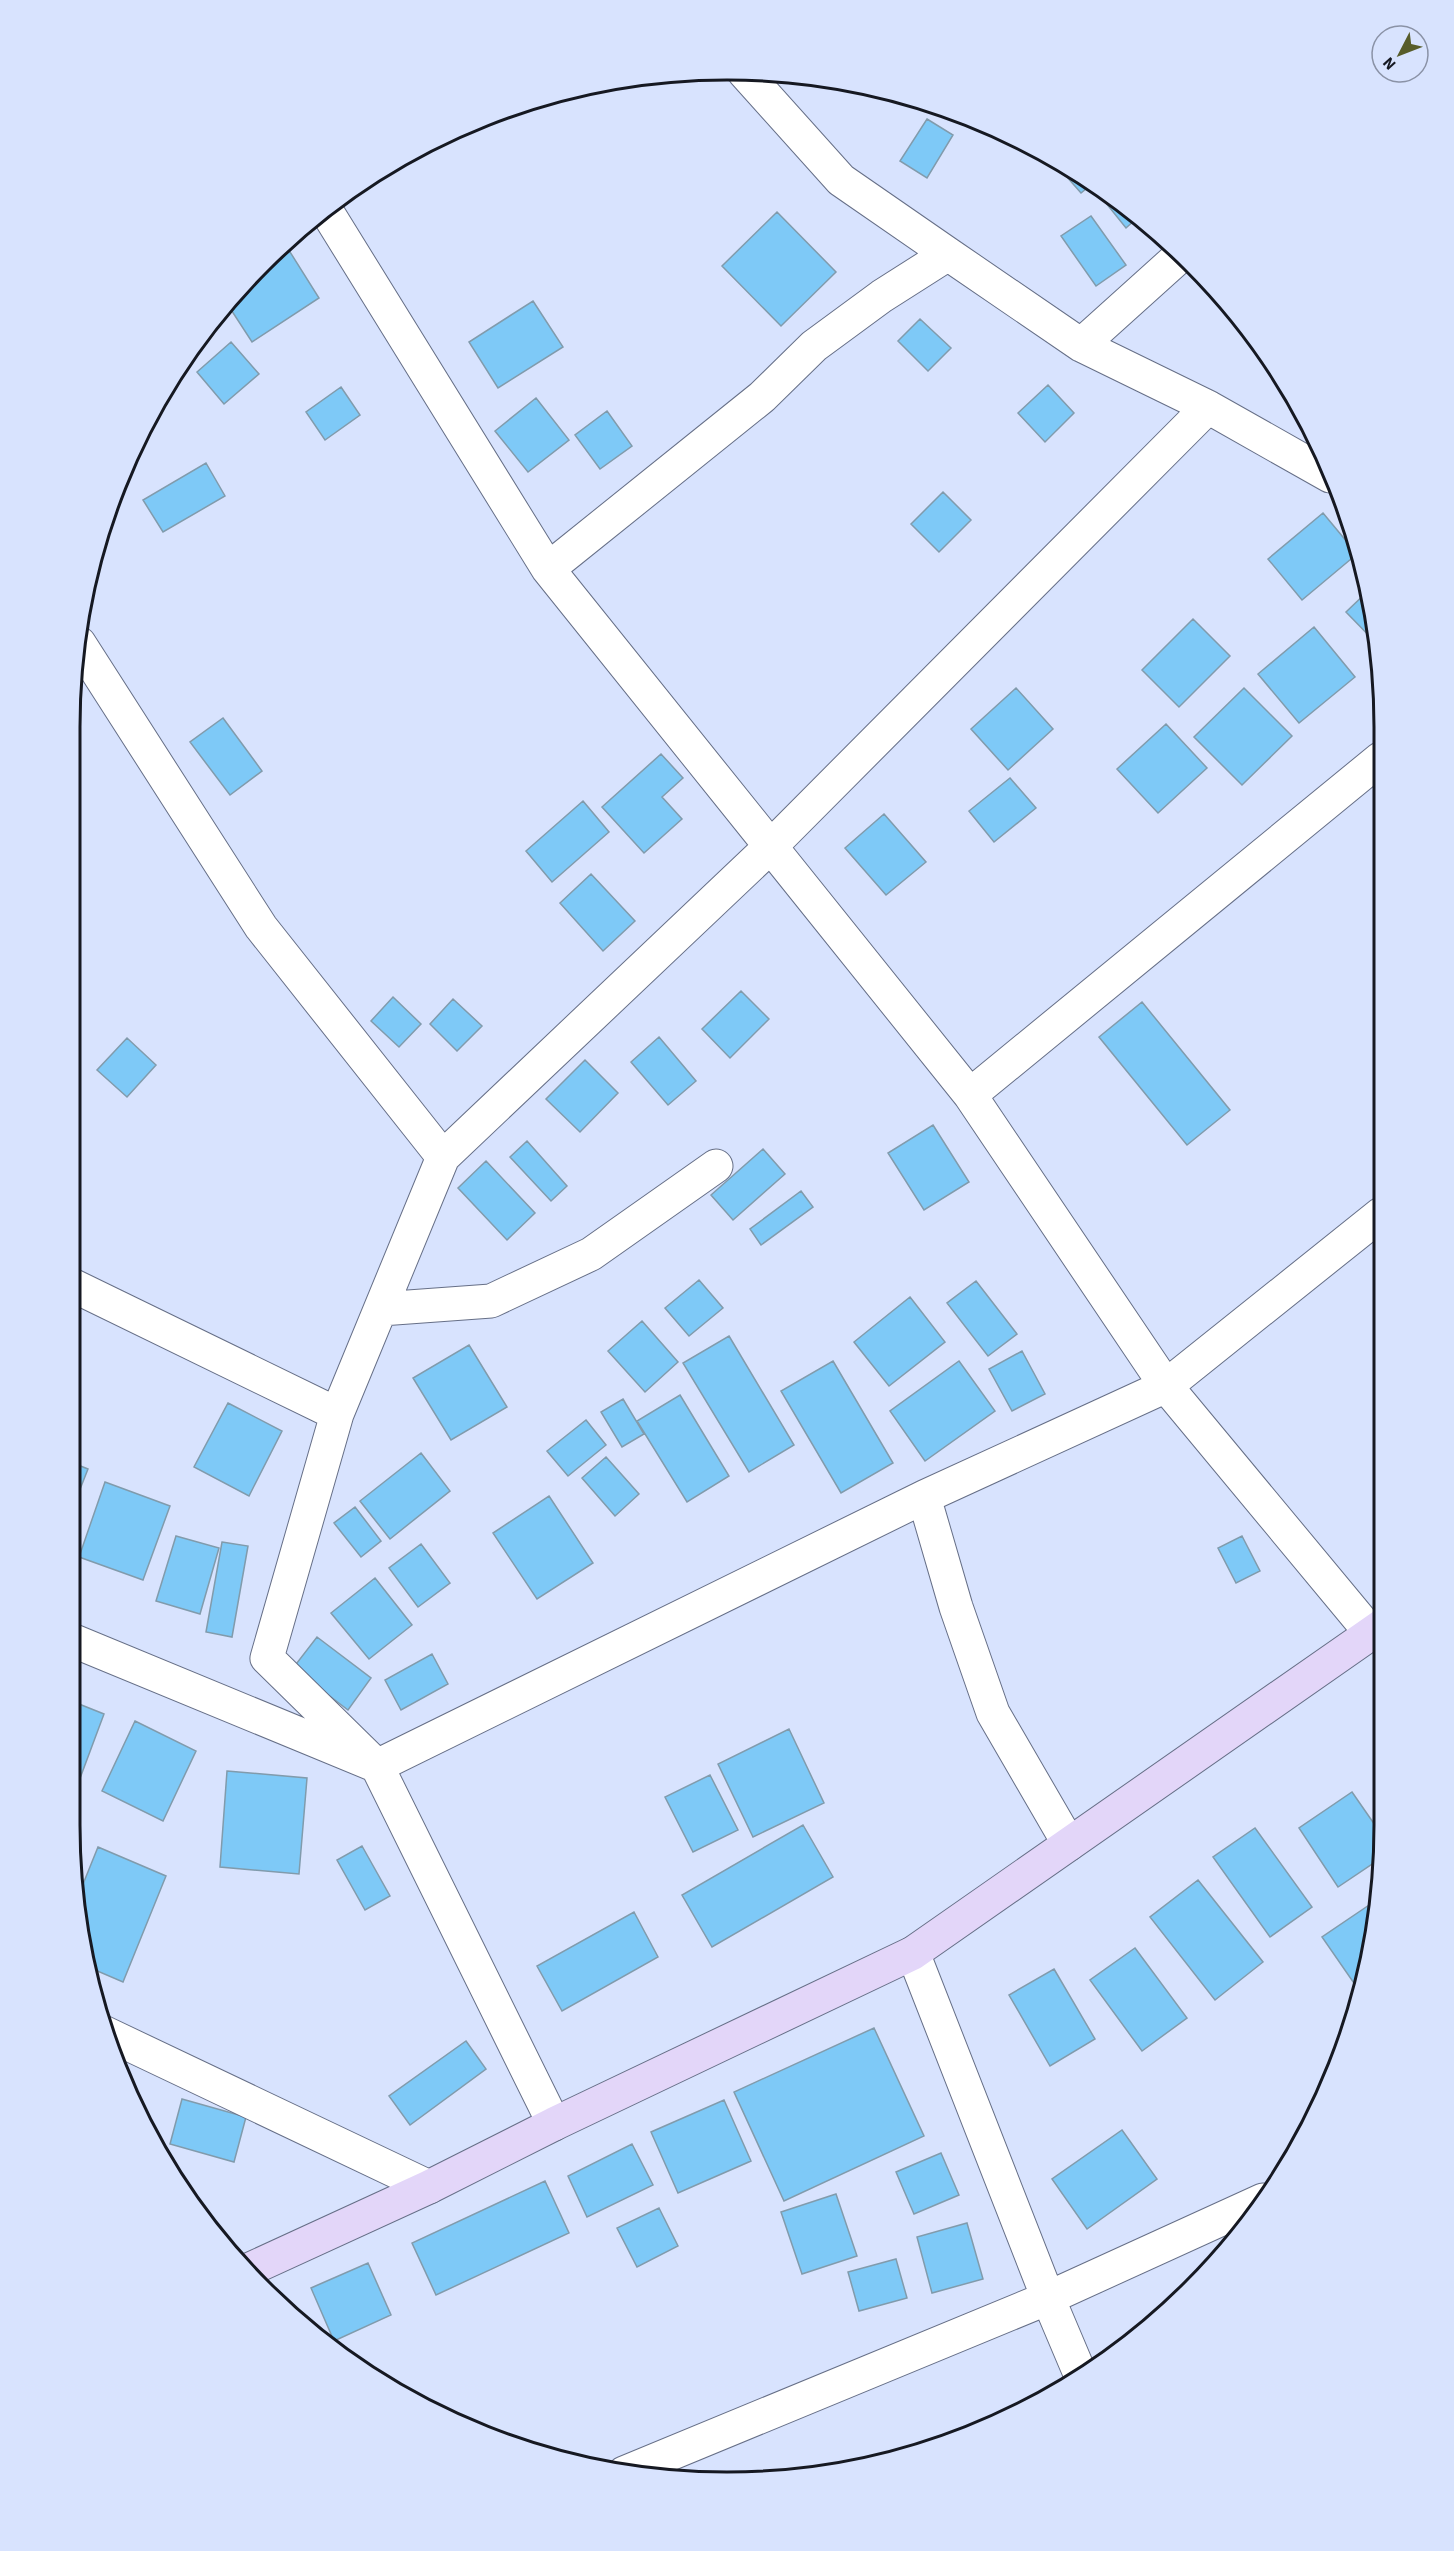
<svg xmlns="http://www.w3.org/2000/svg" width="1454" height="2551" font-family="'Source Sans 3',sans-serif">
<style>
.building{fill:#7ec9f7;stroke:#819bac;stroke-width:1.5}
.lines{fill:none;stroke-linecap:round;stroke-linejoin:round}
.minor-casing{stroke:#666f87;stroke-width:35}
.secondary-casing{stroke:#666f87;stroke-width:35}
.minor{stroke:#fff;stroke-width:33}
.secondary{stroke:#e3d6f9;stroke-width:33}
.rim{fill:none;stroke:#161922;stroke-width:3}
</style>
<rect width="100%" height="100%" fill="#d8e3fe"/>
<path class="building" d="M943,106L965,116L961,122Z
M927,119L953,135L927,178L900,161Z
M1045,152L1056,157L1092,184L1081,193Z
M1105,194L1136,219L1126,228L1101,197Z
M777,212L836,272L781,326L722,266Z
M1091,216L1126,265L1096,286L1061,236Z
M285,244L319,298L252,342L226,302L233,293Z
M533,301L563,347L498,388L469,342Z
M920,319L951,348L928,371L898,341Z
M231,342L259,374L224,404L197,372Z
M1048,385L1074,413L1045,442L1018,413Z
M341,387L360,415L325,440L306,412Z
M536,398L569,440L528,472L495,431Z
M607,411L632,446L600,469L575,435Z
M206,463L225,496L163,532L143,500Z
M943,492L971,520L939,552L911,524Z
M1323,513L1357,554L1302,600L1268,559Z
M1368,591L1379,641V646L1346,612Z
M1193,619L1230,656L1179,707L1142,670Z
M1314,627L1355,677L1299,723L1258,674Z
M1016,688L1053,729L1008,770L971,729Z
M1244,688L1292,736L1242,785L1194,737Z
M223,718L262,771L230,795L190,742Z
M1166,724L1207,768L1158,813L1117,769Z
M661,754L683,778L662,797L682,819L644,853L602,807Z
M1010,778L1036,808L994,842L969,811Z
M583,801L609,832L552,882L526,851Z
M884,814L926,862L886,895L845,848Z
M591,874L635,921L603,951L560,903Z
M741,991L769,1019L730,1058L702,1029Z
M393,997L421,1024L399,1047L371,1021Z
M453,999L482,1026L457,1051L430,1024Z
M1142,1002L1230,1110L1187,1145L1099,1037Z
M659,1037L696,1081L668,1105L631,1062Z
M127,1038L156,1065L127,1097L97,1070Z
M585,1060L618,1093L580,1132L546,1099Z
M933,1125L969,1182L924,1210L888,1153Z
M527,1141L567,1186L551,1201L510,1157Z
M763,1149L785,1174L733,1220L711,1195Z
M486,1161L535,1213L507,1240L458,1188Z
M801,1191L813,1207L761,1245L750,1229Z
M699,1280L723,1308L689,1336L665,1308Z
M976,1281L1017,1334L988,1356L947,1303Z
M910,1297L945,1342L889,1386L854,1342Z
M642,1321L678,1362L645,1392L608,1351Z
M729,1336L794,1445L749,1472L683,1363Z
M469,1345L507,1407L451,1440L413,1378Z
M1022,1351L1045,1394L1012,1411L989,1369Z
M833,1361L893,1463L841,1493L781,1391Z
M959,1361L995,1411L925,1461L890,1411Z
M680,1395L729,1476L687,1502L637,1421Z
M623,1399L644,1434L622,1447L601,1412Z
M228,1403L282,1431L249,1496L194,1467Z
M586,1420L606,1445L568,1476L547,1451Z
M421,1453L450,1491L390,1539L360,1501Z
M606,1457L639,1494L615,1516L582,1478Z
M73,1463L88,1469L73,1507Z
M105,1482L170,1506L143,1580L79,1557Z
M549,1496L593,1563L537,1599L493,1533Z
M355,1507L381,1541L361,1557L334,1523Z
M176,1536L219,1548L200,1614L156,1601Z
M1242,1536L1260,1571L1236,1583L1218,1548Z
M222,1542L248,1546L232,1637L206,1632Z
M421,1544L450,1583L418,1607L389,1568Z
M375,1578L412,1625L369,1659L331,1613Z
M317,1637L371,1678L348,1710L293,1668Z
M432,1654L448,1684L401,1710L385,1680Z
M74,1702L104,1714L76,1789H74Z
M135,1721L196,1751L163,1821L102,1791Z
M789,1729L824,1803L753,1837L718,1764Z
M227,1771L307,1778L299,1874L220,1867Z
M710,1775L738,1830L693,1852L665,1797Z
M1352,1792L1384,1838V1856L1338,1887L1299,1828Z
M803,1825L833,1877L712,1947L682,1895Z
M1255,1828L1312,1907L1270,1937L1213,1857Z
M362,1846L390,1896L365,1910L337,1860Z
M98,1847L166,1876L123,1982L88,1967L75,1910V1904Z
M1198,1880L1263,1962L1215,2000L1150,1917Z
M1378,1899L1364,1985L1358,1989L1322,1937Z
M634,1912L658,1957L562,2011L537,1966Z
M1135,1948L1187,2018L1142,2051L1090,1980Z
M1054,1969L1095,2039L1050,2066L1009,1995Z
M874,2028L924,2136L784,2201L734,2092Z
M466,2041L486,2069L410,2125L389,2096Z
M182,2099L246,2117L234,2162L170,2144Z
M724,2100L751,2161L678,2193L651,2132Z
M1122,2130L1157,2179L1087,2229L1052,2179Z
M632,2144L653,2185L587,2217L568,2176Z
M941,2153L959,2195L914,2214L896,2172Z
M545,2181L569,2233L436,2295L412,2243Z
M836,2194L857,2256L802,2274L781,2212Z
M659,2208L678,2246L637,2267L617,2228Z
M967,2223L983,2279L932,2293L917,2237Z
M896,2259L907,2298L859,2311L848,2272Z
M368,2263L391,2315L334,2341L311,2288Z"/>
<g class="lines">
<defs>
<path id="minor" d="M744,72L841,180L948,254L1081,345L1208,407L1330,476
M324,207L548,569L970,1095L1166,1386L1371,1633
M1081,345L1182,254
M548,569L762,397L814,346L882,296L948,254
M79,643L261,927L443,1157
M970,1095L1380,759
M72,1285L337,1414
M381,1309L491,1301L591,1254L716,1166
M924,1497L1166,1386L1381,1214
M74,1641L377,1766L924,1497L956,1607L993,1713L1069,1844
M913,1953L1048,2298L1081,2376
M103,2032L429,2187
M554,2124L377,1766L267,1658L337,1414L443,1157L770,847L1208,407
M624,2473L1048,2298L1263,2200"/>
<path id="secondary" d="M246,2271L429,2187L554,2124L913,1953L1383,1625"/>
</defs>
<use href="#minor" class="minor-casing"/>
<use href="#secondary" class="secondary-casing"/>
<use href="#minor" class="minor"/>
<use href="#secondary" class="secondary"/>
</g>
<path d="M0 0H1454V2551H0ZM727 80H727A647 647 0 0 1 1374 727V1825A647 647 0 0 1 727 2472H727A647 647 0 0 1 80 1825V727A647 647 0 0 1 727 80Z" fill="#d8e3fe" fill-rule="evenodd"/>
<path class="rim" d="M727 80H727A647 647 0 0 1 1374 727V1825A647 647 0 0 1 727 2472H727A647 647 0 0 1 80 1825V727A647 647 0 0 1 727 80Z"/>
<g transform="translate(1400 54) rotate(228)"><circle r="28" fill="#d8e3fe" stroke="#8a92a6" stroke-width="1.5"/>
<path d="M0-4.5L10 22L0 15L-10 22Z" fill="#575c2a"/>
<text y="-9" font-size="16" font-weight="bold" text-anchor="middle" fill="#161922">N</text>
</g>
</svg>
